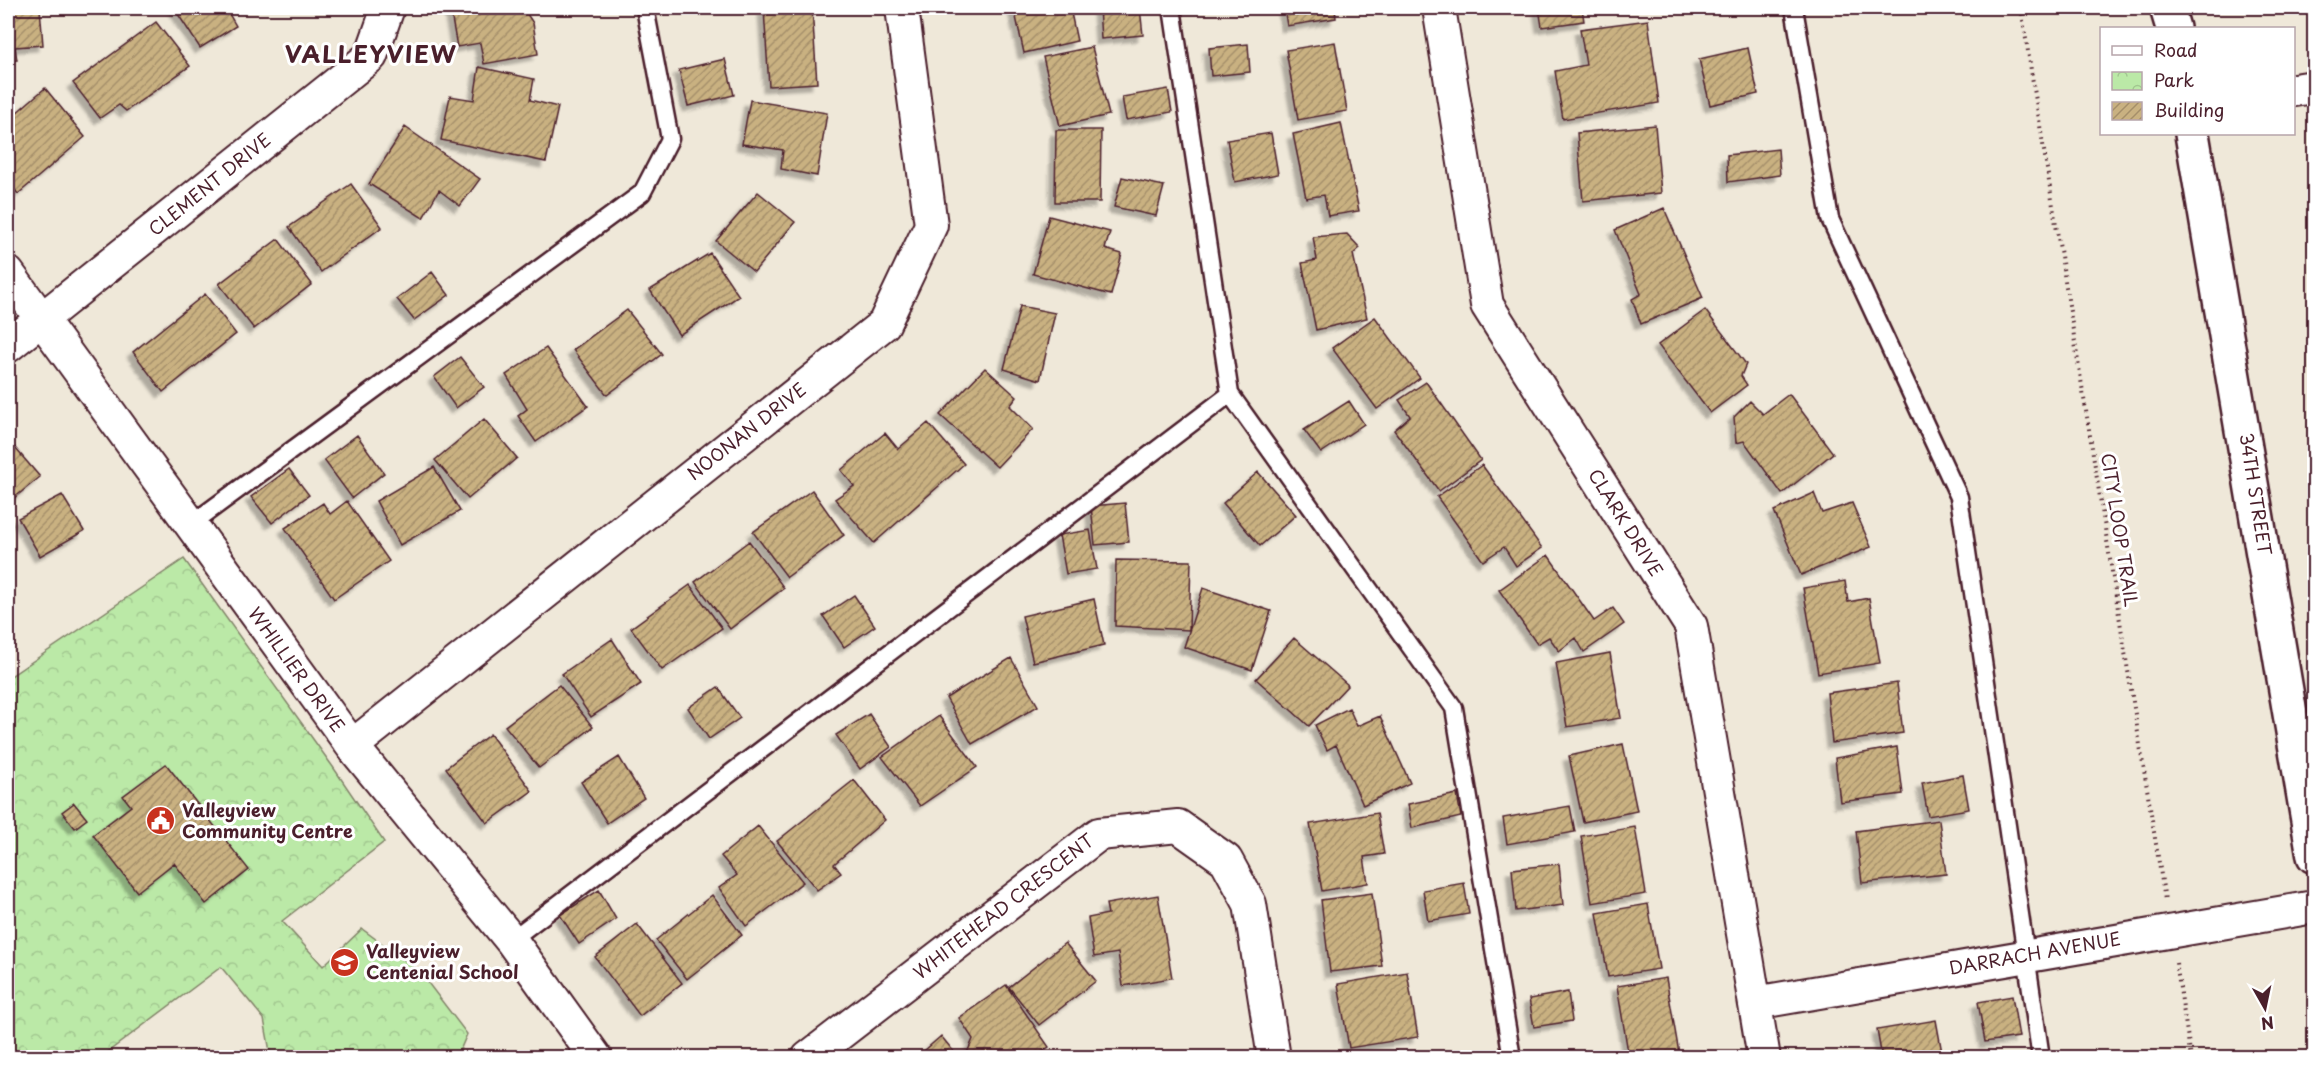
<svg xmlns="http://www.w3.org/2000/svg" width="2322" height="1065" font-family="'Playpen Sans',sans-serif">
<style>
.park{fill:url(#park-crowns);stroke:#828469;stroke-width:1.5}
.building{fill:url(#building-hatch);stroke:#4a1f2b;stroke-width:1.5;filter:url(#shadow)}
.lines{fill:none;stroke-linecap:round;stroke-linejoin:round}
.service-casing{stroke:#4a1f2b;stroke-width:21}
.minor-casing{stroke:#4a1f2b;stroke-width:36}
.tertiary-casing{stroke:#4a1f2b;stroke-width:38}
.path{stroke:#4a1f2b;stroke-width:4;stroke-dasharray:1.5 4.5;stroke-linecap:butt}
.service{stroke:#fff;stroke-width:16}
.minor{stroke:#fff;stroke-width:32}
.tertiary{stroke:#fff;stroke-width:33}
.labels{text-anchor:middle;stroke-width:6;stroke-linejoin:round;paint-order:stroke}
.street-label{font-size:18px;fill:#4a1f2b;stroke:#fff}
.poi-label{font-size:18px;font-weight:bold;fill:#4a1f2b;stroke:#fff;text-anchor:start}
.district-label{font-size:24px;font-weight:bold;letter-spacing:1.5px;fill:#4a1f2b;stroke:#fff}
</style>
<defs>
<pattern id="park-crowns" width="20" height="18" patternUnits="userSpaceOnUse" patternTransform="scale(1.5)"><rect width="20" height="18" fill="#bbe9a7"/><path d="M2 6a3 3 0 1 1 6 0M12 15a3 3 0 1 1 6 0" fill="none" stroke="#a2c790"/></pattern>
<pattern id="building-hatch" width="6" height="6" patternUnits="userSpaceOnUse" patternTransform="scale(1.5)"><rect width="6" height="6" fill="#c9b181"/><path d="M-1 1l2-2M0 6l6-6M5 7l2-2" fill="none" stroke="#a58f6a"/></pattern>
<filter id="shadow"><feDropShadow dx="-5.5" dy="5.5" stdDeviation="1.5" flood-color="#0004"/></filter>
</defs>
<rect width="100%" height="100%" fill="#efe8d9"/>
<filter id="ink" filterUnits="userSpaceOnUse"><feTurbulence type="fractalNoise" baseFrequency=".0167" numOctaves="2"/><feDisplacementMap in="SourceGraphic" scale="12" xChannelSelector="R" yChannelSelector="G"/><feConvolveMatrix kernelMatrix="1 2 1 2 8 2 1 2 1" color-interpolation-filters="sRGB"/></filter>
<g filter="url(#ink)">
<path class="park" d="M184,559L333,767L384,842L282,921L323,966L362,929L419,971L467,1034L461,1048L452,1057H271L264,1019L221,967L101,1057L8,1058V678Z"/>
<path class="building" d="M8,8H40L43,45L15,47L17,60L8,61Z
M174,8H235L228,12L236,26L200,48Z
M450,8H523L533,23L538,54L484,64L480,43L457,47Z
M812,8L817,83L769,86L764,10Z
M1014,8H1070L1077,41L1024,53Z
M1099,8H1140L1143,35L1101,39Z
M1284,8H1335L1336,18L1287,26Z
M1539,8H1582L1584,21L1542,27Z
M1648,20L1659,103L1563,119L1555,71L1586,65L1580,29Z
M156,22L190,66L126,111L119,105L100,118L73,83Z
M1335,42L1347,111L1298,120L1286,50Z
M1248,44L1250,72L1211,76L1209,48Z
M1092,47L1109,115L1060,126L1043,57Z
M1748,48L1758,94L1710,105L1699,59Z
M725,59L734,95L688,106L679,70Z
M479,67L534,79L530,100L558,107L546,162L441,140L450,96L474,100Z
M45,88L85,137L18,194L8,181V120Z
M1168,89L1172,112L1126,120L1122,97Z
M750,100L827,113L817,176L781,169L783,150L742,144Z
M1341,123L1359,211L1328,216L1324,195L1306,198L1293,134Z
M1655,125L1661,193L1583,201L1577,133Z
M405,127L480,179L460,206L439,190L423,218L369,184Z
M1056,130H1101L1100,202H1055Z
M1271,133L1278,174L1235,182L1227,140Z
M1778,149L1780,175L1728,182L1727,155Z
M1122,177L1164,186L1156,216L1114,207Z
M351,184L382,227L321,272L289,227Z
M758,192L795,222L754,272L716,241Z
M1664,208L1703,298L1641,324L1632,299L1641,294L1615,230Z
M1049,216L1110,232L1105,249L1122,254L1111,295L1033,274Z
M1347,234L1360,248L1353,254L1367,318L1316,330L1302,263L1317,260L1313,237Z
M278,239L312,284L254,329L219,284Z
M710,253L739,296L679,335L650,290Z
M432,272L449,295L414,320L397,299Z
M205,294L236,334L163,392L133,352Z
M1020,306L1055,313L1040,380L1004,369Z
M627,310L662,354L607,395L573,350Z
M1705,310L1746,364L1741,376L1747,385L1710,413L1658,345Z
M1375,317L1420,378L1377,409L1332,348Z
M546,348L588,406L536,442L518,416L527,409L506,375Z
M460,357L484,387L456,408L434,377Z
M985,368L1017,397L1010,406L1033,429L997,467L940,415Z
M1426,382L1481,460L1439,491L1394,430L1410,416L1399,400Z
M1789,394L1833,453L1782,494L1744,441L1736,443L1734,417L1750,401L1763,414Z
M1349,401L1364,424L1321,453L1304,430Z
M484,419L517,458L468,499L435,460Z
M928,423L964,464L874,543L835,499L854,486L841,470L885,433L898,449Z
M357,435L384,473L352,498L324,460Z
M10,442L40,477L8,503V444Z
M1482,465L1542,548L1516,566L1504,547L1483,561L1437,497Z
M434,467L460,511L400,545L376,501Z
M289,469L309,495L272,523L251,497Z
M1258,472L1296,515L1260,546L1223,503Z
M812,490L844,535L787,577L753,532Z
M1814,493L1822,513L1852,503L1871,547L1801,575L1774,511Z
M62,495L84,531L40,556L18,518Z
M347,501L389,561L334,599L285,528L323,503L330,514Z
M1125,503L1129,542L1095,545L1091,506Z
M1090,530L1097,569L1066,574L1059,535Z
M749,541L784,588L730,629L695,582Z
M1548,555L1594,621L1613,608L1624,624L1584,652L1576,638L1559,651L1549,637L1537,644L1499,590Z
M1116,560L1191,561L1189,630L1115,626Z
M1845,581L1848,602L1869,598L1880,663L1818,673L1803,588Z
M690,585L722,628L662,670L631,628Z
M1203,588L1271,611L1252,670L1184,647Z
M854,595L875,626L844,647L823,616Z
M1094,599L1104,645L1033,662L1022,616Z
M1294,638L1348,685L1309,726L1256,679Z
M612,639L641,684L591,717L562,674Z
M1610,653L1621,718L1567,727L1556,663Z
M1011,658L1038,706L972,744L946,698Z
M1897,683L1903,733L1832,743L1827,693Z
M559,685L593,727L539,768L505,726Z
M718,687L740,718L709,739L688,708Z
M1349,708L1357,726L1380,716L1410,783L1363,805L1336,745L1327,750L1315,725Z
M869,714L891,747L860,769L836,735Z
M939,716L977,767L920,806L882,757Z
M490,734L532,791L487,823L446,768Z
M1623,744L1637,811L1583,822L1569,756Z
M1897,747L1903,794L1840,802L1835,758Z
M619,757L644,798L607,823L581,782Z
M166,764L249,870L206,904L174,863L137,892L93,835L131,806L123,796Z
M1963,775L1969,809L1928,816L1922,783Z
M854,780L885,820L834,864L841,873L817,890L777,841Z
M1457,794L1461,817L1412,828L1408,804Z
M74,803L87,819L75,828L62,812Z
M1570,806L1575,832L1507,844L1503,818Z
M1377,813L1384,854L1364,857L1368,883L1322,891L1310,824Z
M1939,820L1946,874L1862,883L1856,831Z
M758,826L803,882L746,926L719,888L737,875L721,856Z
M1635,827L1646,894L1592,903L1581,836Z
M1559,864L1563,905L1516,911L1512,869Z
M1464,883L1469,914L1428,921L1423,890Z
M599,890L616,919L579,944L560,915Z
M1372,893L1382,966L1330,972L1321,900Z
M712,895L742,935L687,979L656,940Z
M1158,895L1172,978L1123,986L1118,953L1094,957L1088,918L1108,914L1106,904Z
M1648,904L1659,969L1608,977L1597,913Z
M637,924L682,983L640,1016L595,957Z
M1065,943L1096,981L1039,1025L1009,987Z
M1407,972L1418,1037L1349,1048L1338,984Z
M1666,978L1679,1053L1629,1058L1617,986Z
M1006,985L1049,1047L1033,1058H970L967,1053L973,1039L959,1018Z
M1568,992L1572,1021L1534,1027L1529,999Z
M2012,996L2019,1037L1985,1042L1978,1002Z
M1936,1020L1943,1058H1882L1877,1030Z
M941,1036L959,1058H916Z
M1397,1051L1398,1058H1353V1056Z"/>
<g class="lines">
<defs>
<path id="service" d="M1172,8L1230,394L1454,708L1512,1058
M1794,8L1830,219L1959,497L2041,1058
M190,525L642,193L670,139L645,8
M511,940L1230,394"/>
<path id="minor" d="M1439,8L1487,305L1691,626L1764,1058
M2294,90L2314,87
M8,273L352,746L511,940L596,1058
M8,346L371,56L388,8
M352,746L884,324L931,225L902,8
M1755,1003L2314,907
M808,1058L1099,834L1178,826L1226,860L1250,904L1274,1058"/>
<path id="tertiary" d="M2167,8L2173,28
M2192,134L2314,856"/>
</defs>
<use href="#service" class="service-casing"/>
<use href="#minor" class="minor-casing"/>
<use href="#tertiary" class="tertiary-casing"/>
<path class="path" d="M2021,8L2165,900
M2176,963L2191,1058"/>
<use href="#service" class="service"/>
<use href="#minor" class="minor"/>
<use href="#tertiary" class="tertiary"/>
</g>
</g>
<defs>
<symbol id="civic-disc" viewBox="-11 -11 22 22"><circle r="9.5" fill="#c8321e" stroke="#fff"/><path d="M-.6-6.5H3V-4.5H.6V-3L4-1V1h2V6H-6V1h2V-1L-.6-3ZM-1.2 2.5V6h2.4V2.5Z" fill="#fff"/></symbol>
<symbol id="school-disc" viewBox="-11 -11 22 22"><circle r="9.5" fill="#c8321e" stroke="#fff"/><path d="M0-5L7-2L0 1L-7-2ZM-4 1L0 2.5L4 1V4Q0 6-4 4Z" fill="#fff"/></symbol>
</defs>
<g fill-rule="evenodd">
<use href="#civic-disc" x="144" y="804" width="33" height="33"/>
<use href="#school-disc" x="328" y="946" width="33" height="33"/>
</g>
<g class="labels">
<g class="street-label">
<text transform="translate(210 185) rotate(-39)" y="6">CLEMENT DRIVE</text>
<text transform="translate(747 432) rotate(-38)" y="6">NOONAN DRIVE</text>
<text transform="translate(2255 494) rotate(81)" y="6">34TH STREET</text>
<text transform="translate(1625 523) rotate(58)" y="6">CLARK DRIVE</text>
<text transform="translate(2119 530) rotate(81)" y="6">CITY LOOP TRAIL</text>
<text transform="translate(296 670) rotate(54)" y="6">WHILLIER DRIVE</text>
<text transform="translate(1004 907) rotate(-38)" y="6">WHITEHEAD CRESCENT</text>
<text transform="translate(2035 954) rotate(-10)" y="6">DARRACH AVENUE</text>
</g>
<g class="poi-label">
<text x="182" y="817">Valleyview<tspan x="182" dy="21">Community Centre</tspan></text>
<text x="366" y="958">Valleyview<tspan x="366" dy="21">Centenial School</tspan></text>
</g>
<g class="district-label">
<text x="371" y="63">VALLEYVIEW</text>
</g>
</g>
<rect width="2322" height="1065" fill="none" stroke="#fff" stroke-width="30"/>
<rect x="15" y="15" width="2292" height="1035" fill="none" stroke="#4a1f2b" stroke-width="2" filter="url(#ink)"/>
<rect x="2100" y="27" width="195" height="108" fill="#ffffff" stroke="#b7a5aa" stroke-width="1.5"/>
<rect x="2112" y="46" width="30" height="9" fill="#ffffff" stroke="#b7a5aa" stroke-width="1.5"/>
<text x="2154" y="57" font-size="18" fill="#4a1f2b">Road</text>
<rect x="2112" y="72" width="30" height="18" fill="url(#park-crowns)" stroke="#b7a5aa" stroke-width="1.5"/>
<text x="2154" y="87" font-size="18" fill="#4a1f2b">Park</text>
<rect x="2112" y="102" width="30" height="18" fill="url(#building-hatch)" stroke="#b7a5aa" stroke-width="1.5"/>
<text x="2154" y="117" font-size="18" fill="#4a1f2b">Building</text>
<g transform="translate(2265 1008) rotate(171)" stroke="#ffffff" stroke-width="4.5" paint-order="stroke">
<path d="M0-4.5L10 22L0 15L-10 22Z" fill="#4a1f2b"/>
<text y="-9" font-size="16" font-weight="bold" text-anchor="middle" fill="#4a1f2b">N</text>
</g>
</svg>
